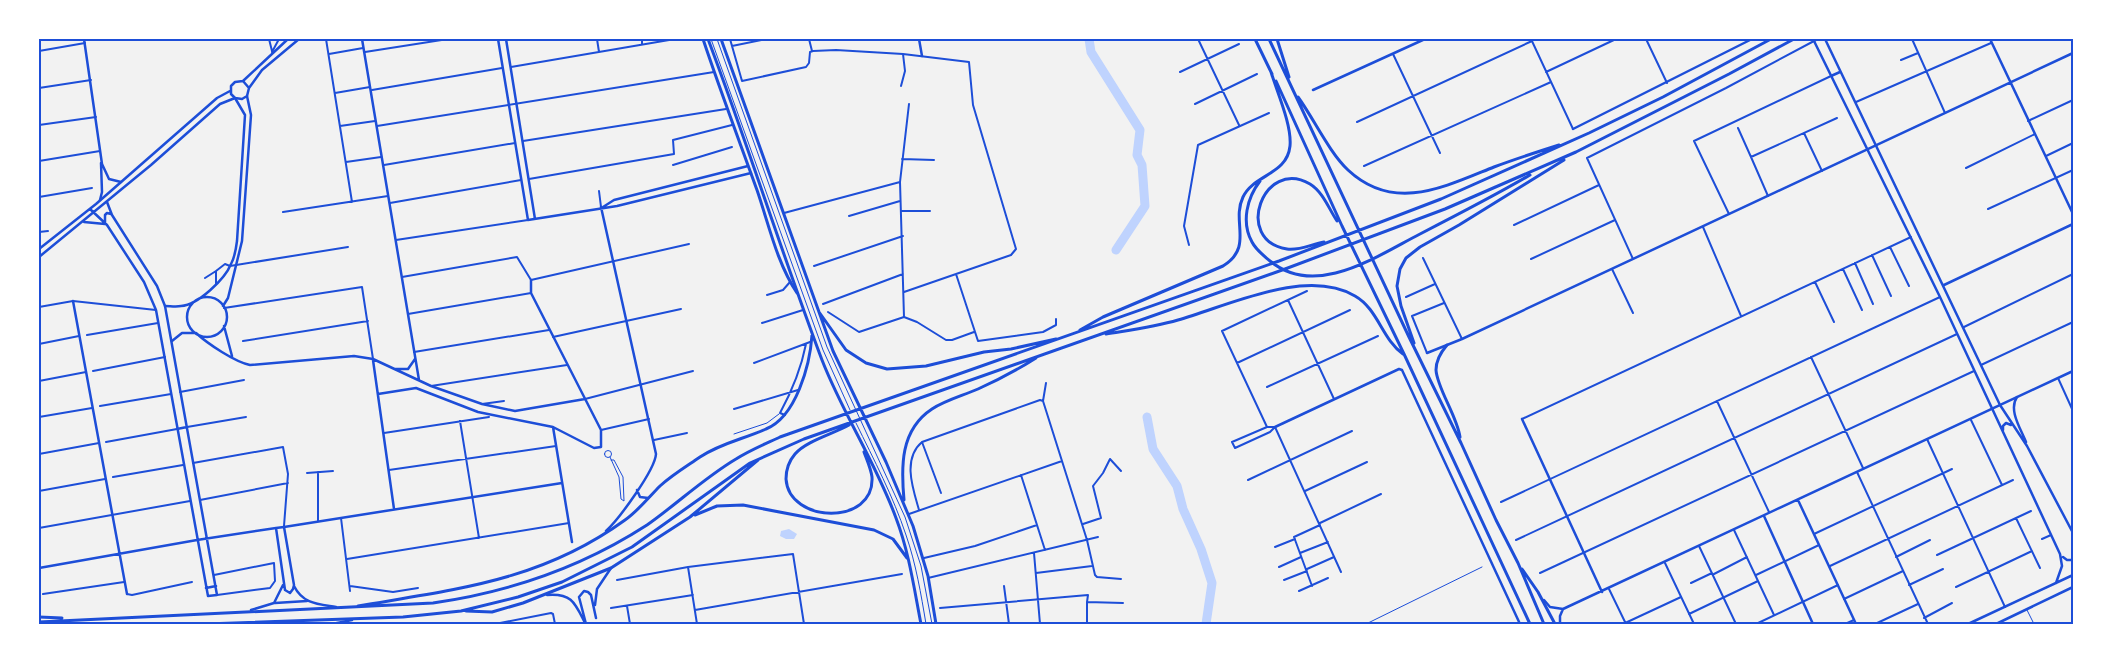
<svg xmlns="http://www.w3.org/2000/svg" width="2112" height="663" font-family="'DejaVu Sans',sans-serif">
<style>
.water{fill:#bfd3fe}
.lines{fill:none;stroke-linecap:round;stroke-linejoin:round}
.river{stroke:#bfd3fe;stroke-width:9}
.service{stroke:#1d4ed8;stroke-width:1}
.pedestrian{stroke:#1d4ed8;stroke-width:1}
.minor{stroke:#1d4ed8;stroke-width:2}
.tertiary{stroke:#1d4ed8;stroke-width:2.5}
.secondary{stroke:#1d4ed8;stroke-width:2.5}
.primary{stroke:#1d4ed8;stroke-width:3}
.trunk{stroke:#1d4ed8;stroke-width:3}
.neatline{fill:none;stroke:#1d4ed8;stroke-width:2}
</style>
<rect width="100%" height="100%" fill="#f2f2f2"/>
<path class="water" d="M789,529L797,534L794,539H786L780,536L781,531Z"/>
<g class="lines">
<path class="river" d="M1089,39L1091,52L1140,130L1137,155L1142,165L1145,206L1116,250
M1147,417L1153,449L1177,486L1183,509L1201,549L1212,583L1206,624"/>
<path class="service" d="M711,39L823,350L850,410
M717,39L827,347L905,517L921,566L932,624
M856,423C874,460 893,496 906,535C916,564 921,594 926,624
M734,434L767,423L779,414
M2027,610L2034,624
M1366,624L1482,567"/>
<path class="pedestrian" d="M604.5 454a3.5 3.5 0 1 1 7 0a3.5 3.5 0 1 1-7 0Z
M610,457L619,477L621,499L624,501L623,477L614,460H611"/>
<path class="minor" d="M269,39L272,51
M326,39L352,202
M597,39L599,52
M642,39V44
M730,39L742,81L806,67L809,63L810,52L813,51L836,50L903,54L969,62L973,105L1016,249L1011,255L904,292
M809,39L812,51
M1198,39L1239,125
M1531,39L1573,129
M1646,39L1667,83
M1912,39L1945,113
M732,46L766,39
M39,51L85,43
M272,52L279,39
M365,52L448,39
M329,54L363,48
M1393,54L1440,153
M1901,60L1918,53
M511,67L675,39
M1180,72L1239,44
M1546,72L1616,39
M901,86L905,71L903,54
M39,88L91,80
M372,90L502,68
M335,93L370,87
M1856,102L1991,43
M1195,104L1257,74
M2028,121L2073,100
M1357,122L1532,41
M39,125L96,117
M340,126L375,121
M377,126L714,72
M1738,128L1751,157
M1804,133L1822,171
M523,141L726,109
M2046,156L2073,143
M902,159L934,160
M39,161L100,151
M346,162L381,157
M384,165L515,143
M673,165L732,147
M1364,166L1551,82
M1966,168L2035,134
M529,179L674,154L673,140L732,125
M599,191L601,207
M1768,196L1751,157L1837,118
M39,197L92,188
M390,203L521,180
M1988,209L2073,170
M901,211H930
M283,212L388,196
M784,213L900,182
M1729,214L1694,141L1831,76
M849,216L900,201
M1514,225L1599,185
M1703,227L1741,316
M39,232L48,231
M396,240L528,220
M1189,245L1184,226L1198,145L1269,113
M1890,247L1909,286
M1872,255L1891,296
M1423,258L1462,339
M1531,259L1615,220
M1633,259L1587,158L1726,88L1814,41
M1855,263L1873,304
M814,266L903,236
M1612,269L1633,313
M1843,269L1862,310
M956,274L978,341L1043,332L1056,325V319
M402,277L517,257L531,280L689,244
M205,278L216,271
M1815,282L1834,322
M216,284V271L225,264L230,266L348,247
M767,295L783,290L790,282
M1406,297L1435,284
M1288,300L1334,399
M823,304L903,274
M39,307L73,301L156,310
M224,308L362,287L373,359
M828,312L859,332L904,317
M408,314L531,293
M904,317L900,182L909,104
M904,317L917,322L946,340H952L974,332
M762,323L803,310
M1964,327L2073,274
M87,335L158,323
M553,337L681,309
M243,341L368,321
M39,344L79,336
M414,352L549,330
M1427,353L1412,316L1444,303
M1811,357L1863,468
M754,363L810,342
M1237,363L1350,310
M1981,365L2073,322
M93,371L165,357
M2058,378L2073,411
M39,381L86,372
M431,386L567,365
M1267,387L1378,336
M180,392L244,380
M585,399L693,371
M1043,401L1087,540L1095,575L1097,577L1121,579
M1043,401L1046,383
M1717,401L1769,512
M482,404L504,401
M100,406L171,394
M734,409L798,390
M785,415L780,413C792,391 801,369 806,344
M39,417L92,408
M1522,419L1911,237
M1971,420L2002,485
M460,421L479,538
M187,427L246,417
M1267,427L1222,331L1307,291
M1267,427H1275L1270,432L1235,448L1232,442Z
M1275,427L1341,572
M601,430L649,419
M384,433L489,417
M1927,439L2005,607
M654,440L687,433
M106,442L177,429
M922,442L941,493
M39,454L99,443
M193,463L283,447L288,474L284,526
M389,470L556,446
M1857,472L1928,624
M307,473L333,471
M1021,475L1045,550
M113,477L183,465
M1248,480L1352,431
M39,491L105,479
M1305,491L1367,462
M200,500L288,483
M1501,502L1940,297
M919,510C913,489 902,459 922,442L1040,400L1043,401
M909,514L1062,461
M341,518L350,591
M2016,518L2040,568
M318,521V472
M1320,523L1381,494
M1083,524L1101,518L1093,486L1103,473L1110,459L1121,471
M39,528L190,501
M1734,530L1774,615
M1814,534L1952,469
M2042,539L2051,535
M1516,540L1957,334
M1699,546L1736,624
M1275,547L1295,539
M1034,553L1040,624
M1300,553L1328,542
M1937,555L2031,511
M1896,557L1930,540
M924,558L975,546L1037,525
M347,559L569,523
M1665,563L1694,624
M1830,566L2013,480
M688,567L697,624
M1279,567L1301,557
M1307,569L1334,557
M1036,573L1092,566
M1540,573L1974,371
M1714,574L1747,557
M214,575L274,563L275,581L270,588L217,595
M1756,575L1819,545
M928,578L1098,537
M617,580L688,567L793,554L804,624
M1284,580L1307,571
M1691,583L1712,573
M1909,585L1943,569
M350,586L393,592L418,588
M1004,586L1009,624
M1312,586L1294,537L1320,525
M1956,587L2032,551
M1609,589L1626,624
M1299,591L1328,578
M43,594L124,582
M127,594L132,595L192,582
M1844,599L1903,571
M627,606L630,624
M611,608L693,595
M940,608L1088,595L1087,602
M695,610L902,574
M1689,614L1758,581
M1924,618L1952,603
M495,624L551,613L553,614L555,624
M1087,624V602L1123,603
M1623,624L1681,597
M1756,624L1838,585
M1845,624L1854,620
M1875,624L1918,604"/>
<path class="tertiary" d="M84,39L102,164L109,179L121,182
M362,39L419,380
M498,39L528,220L617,206L751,173
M506,39L535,219
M919,39L922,56
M1990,39L2073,214
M1313,90L1425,39
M1573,129L1752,39
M100,200L102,192L101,163
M601,207L656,454C655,470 619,519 606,531
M603,207L614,200L748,166
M187 317a20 20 0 1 1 40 0a20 20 0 1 1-40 0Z
M73,301L127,594
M165,306C170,306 176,307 181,306C198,305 225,279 231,264C235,257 236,249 237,241L245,115L235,98
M223,306L228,298L242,241L251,115L247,96
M224,326L232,356
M172,341L182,333H196C208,344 235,362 250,365L354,356L373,359L431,386L482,404L515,411L585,399
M1427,353L1462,339L2073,53
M373,360L394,509
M395,369H408L415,359
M378,394L416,388L478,412L553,427L594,448L601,447V430L531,293V280
M1522,419L1602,592
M553,427L572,542
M1275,427L1399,369L1402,370L1520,624
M637,490L640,497L648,498
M1798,500L1856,624
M1764,516L1813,624
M284,527L562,483
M39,568L197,540
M1544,600L1550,607L1563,609L2073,371
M1560,624V616L1563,609"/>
<path class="secondary" d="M1818,39L1814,41L1940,297L2060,554L2062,566L2056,583
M1825,39L2000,405L2027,446L2073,533
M1831,76L1840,72
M243,81L288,39
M249,88L262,70L299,39
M90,209L107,225L144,282L156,310L208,596L217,595L165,306L157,286L112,215L107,202
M84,222L105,224
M105,222V215L107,213L111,214
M39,249L96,204L217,98L230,91
M39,257L151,165L220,104L235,98L242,99L247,96L249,88L243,81L235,82L231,86V94L235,98
M1944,285L2073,224
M2017,397C2008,410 2021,429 2026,442
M177,429L187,427
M2003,430V426L2006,423L2011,425
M197,540L276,528L284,527L294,585L293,589L290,593L285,590L276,528
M2063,557L2067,560H2073
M294,586C303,604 318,604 336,607
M206,588L216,586
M547,595C572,593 575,603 585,623
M275,603L307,601
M595,605L597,589L611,568
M251,610L274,603L283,585
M332,624L352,620
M586,624L579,597L584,591L588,592L591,595L596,618
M1968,624L2073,575
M1996,624L2073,587"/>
<path class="primary" d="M703,39C720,90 739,140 757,190C769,225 777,263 797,293"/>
<path class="trunk" d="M708,39C748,145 782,254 822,360C843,414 876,463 896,518C909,552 914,588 921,624
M721,39L833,351L886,462L913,526L928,576L936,624
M1255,39L1272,74
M1269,39L1409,337L1461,443L1496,520L1518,563L1544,624
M1277,39L1289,77
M1276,81L1342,226L1404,354L1530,624
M1298,97C1314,119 1329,152 1348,170C1394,213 1444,187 1494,167C1515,159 1537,152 1559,145
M1260,181C1247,198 1241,222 1252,242C1256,250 1263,255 1270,261C1316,299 1377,256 1420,234C1457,215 1494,196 1530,175
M1324,242C1312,244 1299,251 1287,249C1233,241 1263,157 1310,184C1323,192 1329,209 1337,221
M819,312L846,350L866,363L887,369L926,366L984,352L1011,349L1056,339
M1080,330L1103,317L1223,266C1254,247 1231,222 1243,197C1254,174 1287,175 1290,146C1292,125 1277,92 1271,72
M1106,334C1130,330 1154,327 1178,320C1228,306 1306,267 1355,296C1378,309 1382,339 1403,354
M1414,343L1401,306L1397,286L1400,269L1406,258L1420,247L1459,225L1564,160
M1447,345C1441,352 1436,360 1436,370C1437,388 1457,416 1460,437
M849,425C833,434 806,441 795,454C789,461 786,470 786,479C789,524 875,526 872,477C871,469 867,460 864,452
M904,500C901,467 900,430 932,409C946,400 962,396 978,389C998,380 1017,370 1036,358
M695,515L717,506L743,505L874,530L893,539L907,558
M1522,569L1538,592L1555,624
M358,606C457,589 541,581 625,520C638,511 649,497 660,486C672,475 687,466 700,457C721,443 744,439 766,429C796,417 810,365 812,335
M466,611L492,612L523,603L611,568L690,517L758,460
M39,617L62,618
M39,622L433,603C510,592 582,567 647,525C677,504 704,478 736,459C750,450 765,444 780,437L1279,261L1441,199L1589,133L1663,97L1771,39
M205,624L403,617L461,611L518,597L562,582L632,547L750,463L804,439L1285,269L1445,209L1576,152L1729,74L1794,39"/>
</g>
<rect width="2112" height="663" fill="none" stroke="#ffffff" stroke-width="80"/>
<rect x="40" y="40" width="2032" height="583" class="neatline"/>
</svg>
